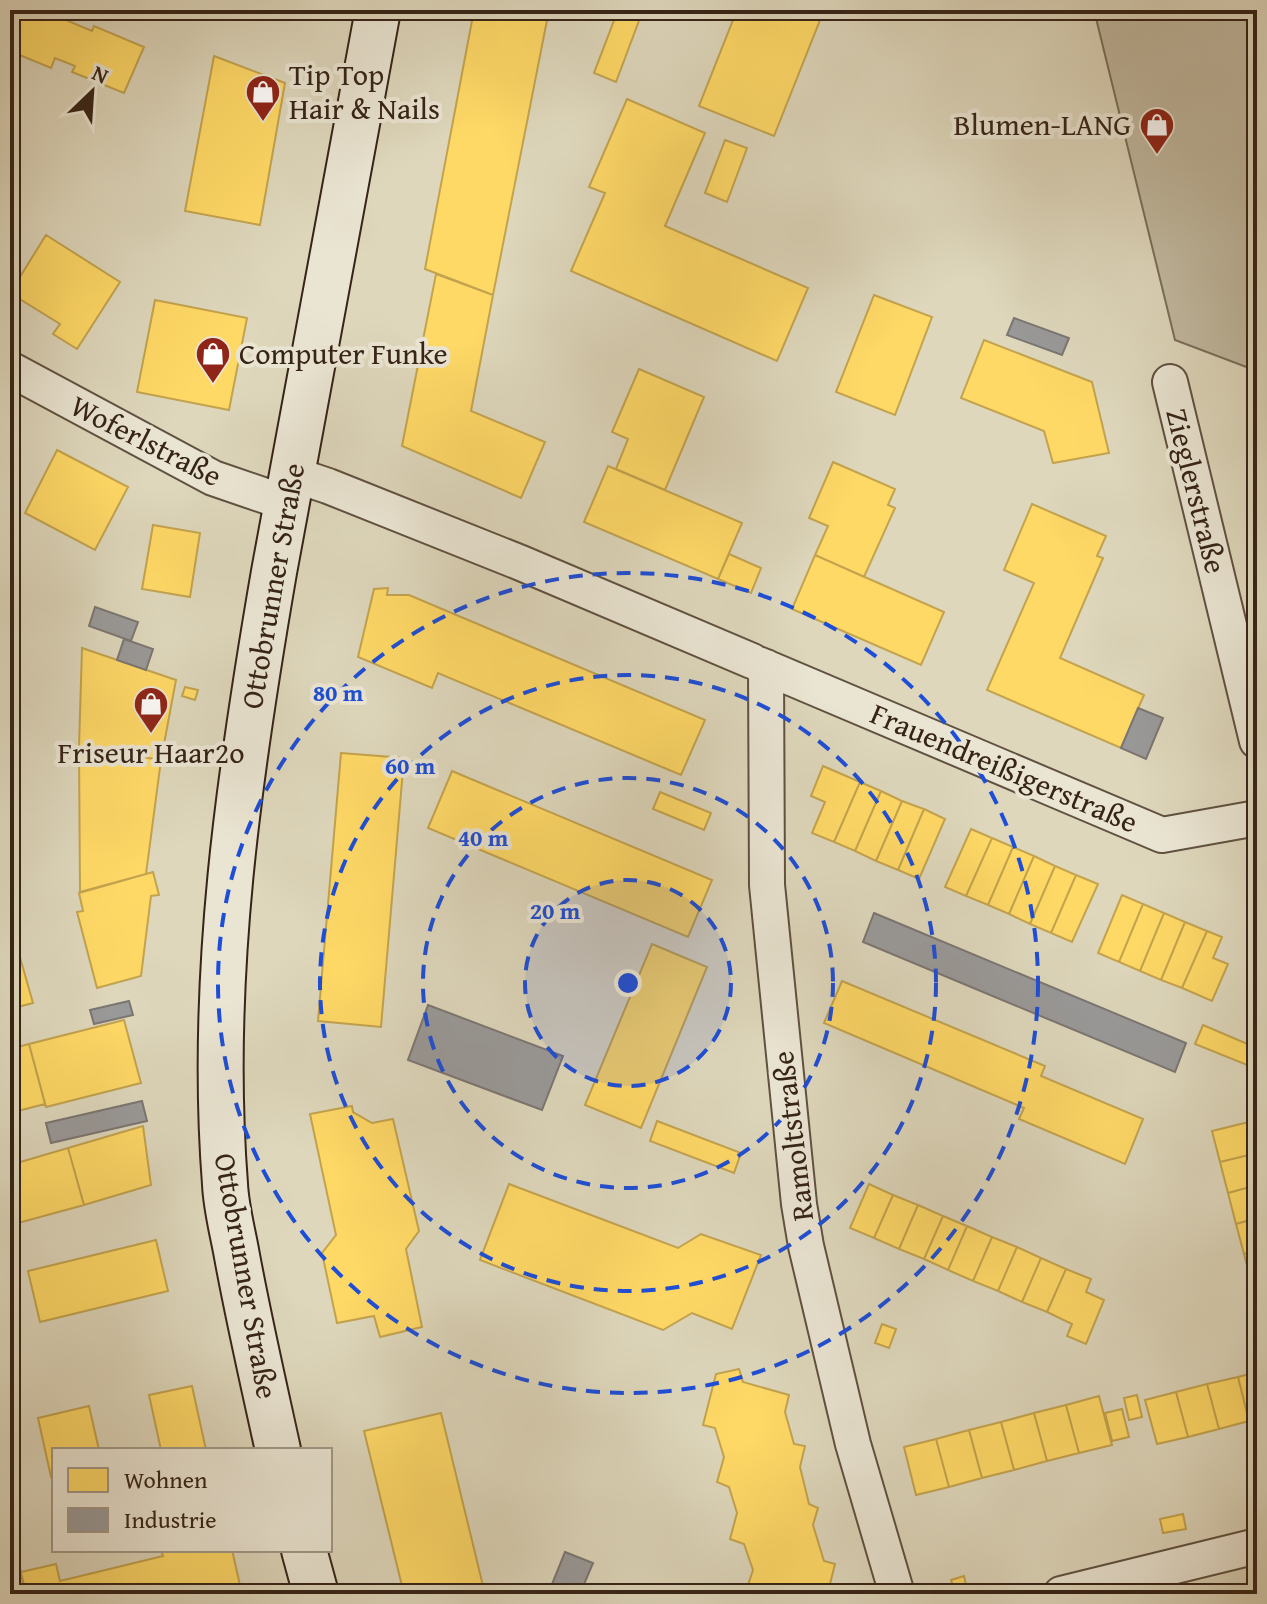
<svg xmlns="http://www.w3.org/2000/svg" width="1267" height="1604" font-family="'Gentium Book Plus',serif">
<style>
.green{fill:#c1b9a0;stroke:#7c6e5c;stroke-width:2}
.homes{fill:#ffd966;stroke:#c3a34e;stroke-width:2}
.industry{fill:#999;stroke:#7b7672;stroke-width:2}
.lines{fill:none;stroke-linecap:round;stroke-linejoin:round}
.minor-casing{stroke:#605140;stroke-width:38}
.secondary-casing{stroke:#362417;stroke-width:48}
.minor{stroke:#eae5d3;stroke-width:34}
.secondary{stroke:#eae5d3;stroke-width:44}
.ring{fill:none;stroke:#1d4ed8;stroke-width:4;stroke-dasharray:14 10}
.labels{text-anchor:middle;stroke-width:8;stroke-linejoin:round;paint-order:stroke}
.poi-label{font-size:30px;fill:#362417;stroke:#eae5d3;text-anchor:start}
.street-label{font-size:30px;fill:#362417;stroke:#eae5d3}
.centre{fill:#1d4ed8;stroke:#eae5d3;stroke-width:4}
.ring-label{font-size:24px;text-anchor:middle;font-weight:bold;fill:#1d4ed8;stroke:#eae5d3;stroke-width:8;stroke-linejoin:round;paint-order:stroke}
</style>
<rect width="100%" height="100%" fill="#ded7bc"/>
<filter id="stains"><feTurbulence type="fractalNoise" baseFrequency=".0025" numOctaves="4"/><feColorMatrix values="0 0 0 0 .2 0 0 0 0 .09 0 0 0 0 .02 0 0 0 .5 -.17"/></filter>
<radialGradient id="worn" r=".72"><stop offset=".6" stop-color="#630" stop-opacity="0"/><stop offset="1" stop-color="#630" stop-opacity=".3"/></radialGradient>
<path class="green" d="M1094,10H1237L1257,17V371L1175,340Z
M18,1560L26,1594H10V1562Z"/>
<path class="homes" d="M10,10H69L72,11L68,21L92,31L94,26L144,47L124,93L72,72L75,66L55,58L51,68L10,51Z
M474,10H549L493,295L425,269Z
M618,10H643L616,82L594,73Z
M737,10H824L774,136L699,106Z
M214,56L285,83L260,225L185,211Z
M627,99L705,133L665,226L808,288L777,361L571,271L605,193L589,187Z
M725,140L747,148L727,202L705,193Z
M46,235L120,282L77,349L53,334L60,324L10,293Z
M436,274L493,295L471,411L545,442L521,498L402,446Z
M874,295L932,317L895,415L836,392Z
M155,300L247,318L229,410L137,392Z
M984,340L1092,382L1109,453L1053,463L1044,431L961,398Z
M639,369L704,397L665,490L616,469L628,439L612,432Z
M57,450L128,487L95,550L25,513Z
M833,462L895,489L888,505L895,508L864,577L815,555L828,526L809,518Z
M608,466L742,523L718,579L584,522Z
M1032,504L1106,536L1097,556L1103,558L1060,658L1144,695L1121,748L987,690L1034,583L1004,570Z
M153,525L200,533L190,597L142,589Z
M729,554L761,568L751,593L718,579Z
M815,555L944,612L921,665L792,609Z
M388,588L387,595H409L705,720L681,775L438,673L432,688L358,657L374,589Z
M82,648L176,680L161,760L79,747Z
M185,687L198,690L195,700L182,696Z
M79,747L161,760L146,874L80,892Z
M341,753L404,758L381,1027L318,1021Z
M823,766L860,782L834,842L812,833L825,802L811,796Z
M452,771L712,880L688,937L428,828Z
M860,782L881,791L855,851L834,842Z
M881,791L902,801L876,861L855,851Z
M660,792L711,813L704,830L653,809Z
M902,801L924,809L898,870L876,861Z
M924,809L945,819L919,879L898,870Z
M971,829L992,838L966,896L945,887Z
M992,838L1013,847L988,905L966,896Z
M1013,847L1034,856L1009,914L988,905Z
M1034,856L1055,866L1030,924L1009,914Z
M1055,866L1076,875L1051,933L1030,924Z
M153,872L159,895L151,896L141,976L97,988L77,912L83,911L79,893Z
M1076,875L1098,884L1072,942L1051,933Z
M1122,895L1143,904L1119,962L1098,953Z
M1143,904L1164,913L1140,971L1119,962Z
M1164,913L1185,922L1161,980L1140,971Z
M10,922L33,1003L10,1009Z
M1185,922L1207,931L1182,988L1161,980Z
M1207,931L1222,937L1213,958L1228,964L1212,1001L1182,988Z
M652,944L707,967L641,1128L585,1105Z
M842,981L1045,1066L1041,1076L1143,1119L1125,1164L1019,1119L1024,1108L824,1023Z
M124,1020L141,1083L46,1107L29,1044Z
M1203,1025L1257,1048L1252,1067L1195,1044Z
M29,1044L45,1104L10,1113V1049Z
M352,1106L353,1112L372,1123L393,1119L419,1231L406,1249L422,1327L380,1337L374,1316L337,1323L322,1253L336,1235L310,1114Z
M1257,1120V1153L1220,1162L1212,1131Z
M657,1121L741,1153L734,1173L650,1141Z
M143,1126L151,1185L84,1205L68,1148Z
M68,1148L84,1205L11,1225L10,1165Z
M1257,1153V1185L1228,1193L1220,1162Z
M509,1184L678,1248L701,1234L761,1255L732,1329L692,1313L663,1330L480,1260Z
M869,1184L893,1195L874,1238L850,1228Z
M1257,1185V1218L1236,1224L1228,1193Z
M893,1195L918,1205L899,1249L874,1238Z
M918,1205L943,1216L924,1259L899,1249Z
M943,1216L967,1226L948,1270L924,1259Z
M1257,1218V1251L1244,1254L1236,1224Z
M967,1226L992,1237L973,1281L948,1270Z
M992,1237L1017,1247L998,1291L973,1281Z
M156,1240L168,1291L40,1322L28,1271Z
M1017,1247L1041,1258L1022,1302L998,1291Z
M1257,1251V1284L1252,1285L1244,1254Z
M1041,1258L1066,1269L1047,1312L1022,1302Z
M1066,1269L1091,1279L1086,1292L1104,1300L1086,1344L1067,1336L1072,1324L1047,1312Z
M882,1324L896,1329L889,1348L875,1343Z
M739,1369L743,1382L789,1395L785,1412L794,1444L805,1446L800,1467L809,1504L818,1508L813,1525L824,1561L835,1564L830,1584L832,1594H745L753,1570L744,1544L730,1539L737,1513L729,1487L717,1482L724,1457L715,1428L703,1425L716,1374Z
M1257,1372V1419L1249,1421L1238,1377Z
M1238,1377L1249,1421L1219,1429L1207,1384Z
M1207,1384L1219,1429L1188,1437L1176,1392Z
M192,1386L206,1450H161L149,1395Z
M1176,1392L1188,1437L1157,1444L1145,1400Z
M1137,1395L1142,1417L1129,1420L1124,1398Z
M1099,1396L1112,1445L1079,1453L1066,1405Z
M1066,1405L1079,1453L1047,1461L1034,1413Z
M89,1406L99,1450H54V1476L51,1477L38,1418Z
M1122,1409L1129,1437L1112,1441L1105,1413Z
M441,1413L485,1594H404L364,1431Z
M1034,1413L1047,1461L1014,1470L1001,1422Z
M1001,1422L1014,1470L982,1478L969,1430Z
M969,1430L982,1478L949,1487L936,1439Z
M936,1439L949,1487L916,1495L904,1447Z
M1183,1514L1186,1529L1163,1533L1160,1519Z
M161,1550H232L242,1594H26L21,1572L56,1564L60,1581L163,1556Z
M964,1576L967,1589L955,1592L951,1580Z"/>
<path class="industry" d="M1014,318L1069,338L1062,355L1007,335Z
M95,607L138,622L131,641L89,626Z
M124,639L153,649L146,670L117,660Z
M1138,708L1163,718L1146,759L1121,748Z
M874,913L1186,1043L1175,1072L863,942Z
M129,1001L133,1015L94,1024L90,1010Z
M428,1005L563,1056L542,1110L408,1060Z
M142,1101L147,1121L51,1143L46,1123Z
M565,1552L593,1563L580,1594H548Z"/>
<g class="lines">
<defs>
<path id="minor" d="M10,369L213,478L286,503
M1170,382L1257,741
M292,474L328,486L521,563L752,661
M758,664L1162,835L1257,818
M766,667L767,885L799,1204L806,1246L853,1444L897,1594
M1061,1594L1257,1546"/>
<path id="secondary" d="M278,1450C264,1386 249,1321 237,1256C233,1233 226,1208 225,1184C209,979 239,775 274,572C307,384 345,198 378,10
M304,1550L316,1594"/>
</defs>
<use href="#minor" class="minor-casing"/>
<use href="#secondary" class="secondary-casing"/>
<use href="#minor" class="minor"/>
<use href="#secondary" class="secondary"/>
</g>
<circle cx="628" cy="983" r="103" fill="#1d4ed8" fill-opacity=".12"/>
<g class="ring">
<circle cx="628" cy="983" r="103"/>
<circle cx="628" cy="983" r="205"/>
<circle cx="628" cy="983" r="308"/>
<circle cx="628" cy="983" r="410"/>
</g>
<defs>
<symbol id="shop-pin" viewBox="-11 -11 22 30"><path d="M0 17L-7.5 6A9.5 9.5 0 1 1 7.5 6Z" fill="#8f2418" stroke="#eae5d3"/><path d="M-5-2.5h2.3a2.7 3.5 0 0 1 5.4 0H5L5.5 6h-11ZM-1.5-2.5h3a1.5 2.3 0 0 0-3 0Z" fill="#fff"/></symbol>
</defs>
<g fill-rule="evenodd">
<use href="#shop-pin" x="243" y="72" width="40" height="54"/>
<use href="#shop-pin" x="1137" y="105" width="40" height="54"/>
<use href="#shop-pin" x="193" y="334" width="40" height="54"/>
<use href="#shop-pin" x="131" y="684" width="40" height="54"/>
</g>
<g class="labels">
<g class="poi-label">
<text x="289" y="85">Tip Top<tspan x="289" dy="34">Hair &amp; Nails</tspan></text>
<text x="1131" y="135" text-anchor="end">Blumen-LANG</text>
<text x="239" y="364">Computer Funke</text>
<text x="151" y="763" text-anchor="middle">Friseur Haar2o</text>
</g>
<g class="street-label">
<text transform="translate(146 441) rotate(27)" y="10">Woferlstraße</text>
<text transform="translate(1196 491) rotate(76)" y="10">Zieglerstraße</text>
<text transform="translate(273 586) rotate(-80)" y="10">Ottobrunner Straße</text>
<text transform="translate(1004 768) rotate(23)" y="10">Frauendreißigerstraße</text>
<text transform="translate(793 1136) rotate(-97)" y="10">Ramoltstraße</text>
<text transform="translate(246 1276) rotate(80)" y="10">Ottobrunner Straße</text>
</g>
</g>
<circle cx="628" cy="983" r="12" class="centre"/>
<g class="ring-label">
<text x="338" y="701">80 m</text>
<text x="410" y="774">60 m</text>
<text x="483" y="846">40 m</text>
<text x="555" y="919">20 m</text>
</g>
<rect width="1267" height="1604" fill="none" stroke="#ded7bc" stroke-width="40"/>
<rect x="12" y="12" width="1243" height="1580" fill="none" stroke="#362417" stroke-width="4"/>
<rect x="20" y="20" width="1227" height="1564" fill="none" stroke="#362417" stroke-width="2"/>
<rect x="52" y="1448" width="280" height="104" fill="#eae5d3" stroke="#a29888" stroke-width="2"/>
<rect x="68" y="1468" width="40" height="24" fill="#ffd966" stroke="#a29888" stroke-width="2"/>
<text x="124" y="1488" font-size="24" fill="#362417">Wohnen</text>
<rect x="68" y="1508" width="40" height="24" fill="#999999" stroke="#a29888" stroke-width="2"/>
<text x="124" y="1528" font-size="24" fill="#362417">Industrie</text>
<g transform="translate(92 92) rotate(25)" stroke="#eae5d3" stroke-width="6" paint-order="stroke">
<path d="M0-6L14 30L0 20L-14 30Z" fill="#362417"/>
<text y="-12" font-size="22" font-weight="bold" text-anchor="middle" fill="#362417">N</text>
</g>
<rect width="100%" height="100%" filter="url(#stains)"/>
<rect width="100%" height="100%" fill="url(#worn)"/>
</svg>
